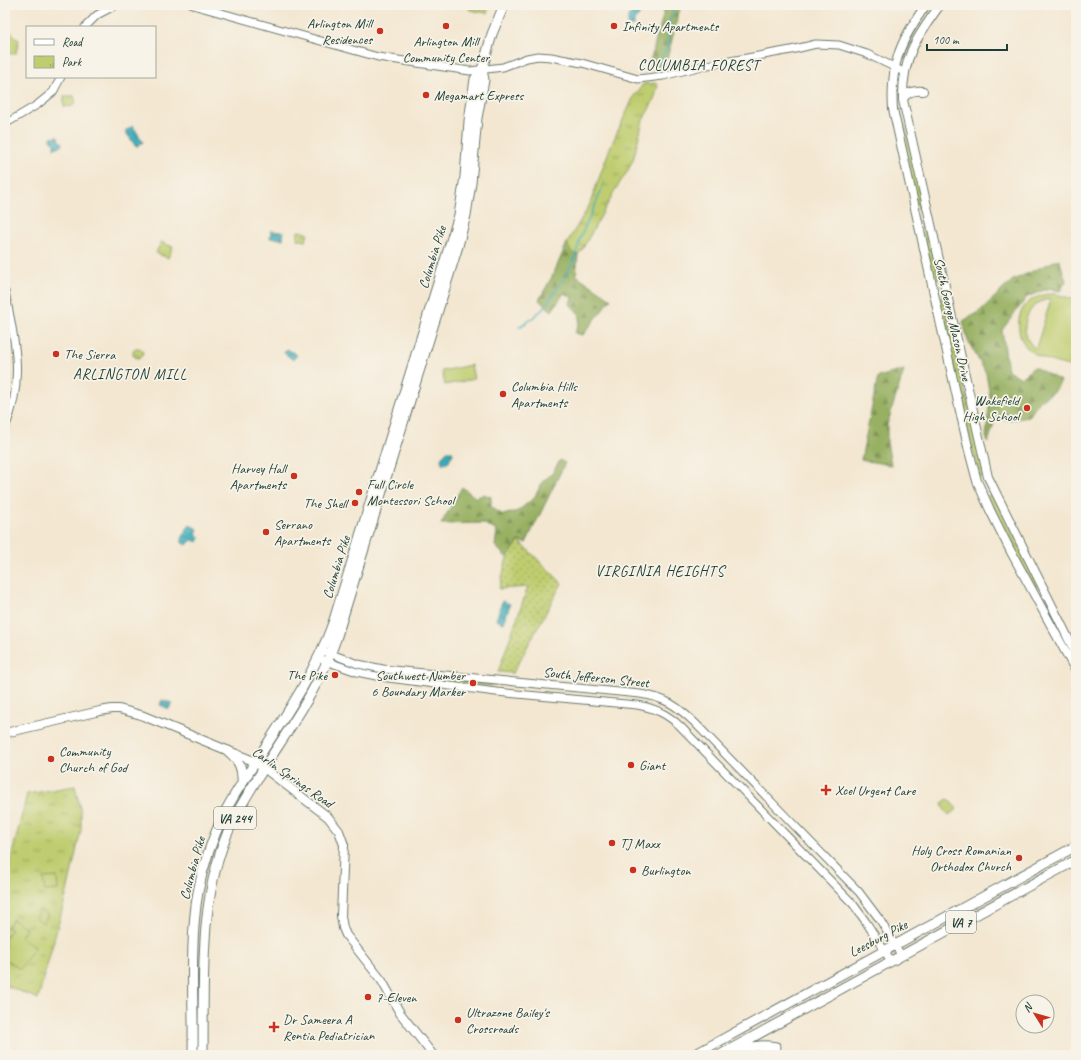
<svg xmlns="http://www.w3.org/2000/svg" width="1081" height="1060" font-family="Caveat,sans-serif">
<style>
.grass{fill:url(#grass-dots);stroke:#6f8552}
.forest{fill:url(#forest-firs);stroke:#5b764b}
.park{fill:url(#park-tufts);stroke:#6f8552}
.pitch{fill:#bfcd6f;stroke:#6f8552;fill-rule:evenodd}
.water{fill:url(#water-waves);stroke:#2d7476}
.lines{fill:none;stroke-linecap:round;stroke-linejoin:round}
.stream{stroke:#3baab9;stroke-width:1.5}
.tertiary-casing{stroke:#69786b;stroke-width:9}
.secondary-casing{stroke:#69786b;stroke-width:10}
.primary-casing{stroke:#69786b;stroke-width:11}
.tertiary{stroke:#fff;stroke-width:7}
.secondary{stroke:#fff;stroke-width:8}
.primary{stroke:#fff;stroke-width:9}
.poi-dot{fill:#c8321e;stroke:#f7f3e8;stroke-width:1.5}
.labels{text-anchor:middle;stroke-width:3.5;stroke-linejoin:round;paint-order:stroke}
.shield{fill:#f7f3e8;stroke:#60746a;stroke-width:1}
.shield-label{font-size:13px;font-weight:bold;fill:#1f3d34}
.poi-label{font-size:14px;fill:#1f3d34;stroke:#f7f3e8;text-anchor:start}
.street-label{font-size:14px;fill:#1f3d34;stroke:#f7f3e8}
.neighbourhood-label{font-size:15px;letter-spacing:1px;fill:#1f3d34;stroke:#f7f3e8}
</style>
<defs>
<pattern id="grass-dots" width="8" height="8" patternUnits="userSpaceOnUse"><rect width="8" height="8" fill="#bfcd6f"/><path d="M2 2h.1M6 6h.1" fill="none" stroke="#9ba85c" stroke-width="1.8" stroke-linecap="round"/></pattern>
<pattern id="forest-firs" width="22" height="20" patternUnits="userSpaceOnUse"><rect width="22" height="20" fill="#97b062"/><path d="M5 1l3.5 6h-7zM16 11l3.5 6h-7z" fill="#7b9052"/></pattern>
<pattern id="park-tufts" width="24" height="20" patternUnits="userSpaceOnUse"><rect width="24" height="20" fill="#bfcd6f"/><path d="M3 7l-1-3M5 7V3M7 7l1-3M15 17l-1-3M17 17v-4M19 17l1-3" fill="none" stroke="#9ba85c"/></pattern>
<pattern id="water-waves" width="16" height="10" patternUnits="userSpaceOnUse"><rect width="16" height="10" fill="#3baab9"/><path d="M0 5q4-4 8 0t8 0" fill="none" stroke="#318c97"/></pattern>
</defs>
<rect width="100%" height="100%" fill="#f7f3e8"/>
<filter id="ink" filterUnits="userSpaceOnUse"><feTurbulence type="fractalNoise" baseFrequency=".025" numOctaves="2"/><feDisplacementMap in="SourceGraphic" scale="8" xChannelSelector="R" yChannelSelector="G"/><feConvolveMatrix kernelMatrix="1 2 1 2 8 2 1 2 1" color-interpolation-filters="sRGB"/></filter>
<filter id="wash" filterUnits="userSpaceOnUse"><feTurbulence type="fractalNoise" baseFrequency=".012" numOctaves="4" result="noise"/><feDisplacementMap in="SourceGraphic" scale="16" xChannelSelector="R" yChannelSelector="G"/><feGaussianBlur stdDeviation="0.9" result="paint"/><feColorMatrix in="noise" values="0 0 0 0 0 0 0 0 0 0 0 0 0 0 0 0 0 1.4 0 .05"/><feComposite in="paint" operator="in"/></filter>
<g filter="url(#wash)">
<rect width="100%" height="100%" fill="#f3e7d1"/>
<path class="grass" d="M915,25L918,27L913,34L905,59L903,58Z
M895,85H898C897,101 898,114 906,128L923,207L918,208L897,116Z
M927,224L939,278L934,280L921,225Z
M943,296L985,476L979,477L938,297Z
M993,495L1039,585L1035,586L1033,585L987,496Z
M519,541L562,583L513,673L498,672L528,587L499,589L507,558Z
M339,661L403,674L404,677L369,674L338,662Z
M451,679L495,683L490,686L441,681Z"/>
<path class="forest" d="M666,5H681L665,66L648,68Z
M567,243L574,254L578,255L576,275L611,299L583,335L575,333L579,323L580,315L570,304L572,297L564,293L552,311L539,300L553,275Z
M1059,259L1066,281L1060,291L1049,288L1027,297L1002,330L1008,370L1021,378L1034,367L1061,381L1055,391L1039,401L1029,417L1009,420L995,419L988,443L986,437L990,397L986,373L968,341L963,321L980,311L1013,280Z
M904,370L887,425V442L891,465L861,460L878,377Z
M560,460L565,463L526,543L519,541L507,558L495,546L497,531L483,523L441,524L462,487L476,498L484,494L491,497V507L503,515L518,511L534,498L543,481L552,474Z"/>
<path class="park" d="M457,5H496L488,9L487,13L470,10L467,6Z
M5,26L19,40L16,53L11,54L5,53Z
M655,83L658,85L654,100L643,120L633,160L627,172L617,187L583,248L578,255C571,254 569,248 567,243L589,206L610,148L635,94L637,93L643,84Z
M64,96H74L76,102L73,106L64,107Z
M298,231L308,233L306,241L297,239Z
M161,242L173,247L168,258L156,253Z
M133 353a5 5 0 1 1 10 0a5 5 0 1 1-10 0Z
M75,786L81,812V830L67,892L38,999L5,985V883L27,794Z
M948,799L957,809L949,815L944,809V807L942,804L943,802Z"/>
<path class="pitch" d="M1047,294H1056L1076,300V368C1062,364 1044,361 1032,352C1016,341 1013,313 1030,301C1035,297 1042,295 1047,294ZM1051,299L1036,348H1035C1015,333 1027,300 1051,299Z
M471,365L474,379L445,385L442,371Z
M57,877L58,890L45,891L43,878Z
M40,910L48,915L43,923L35,917Z
M13,919L26,928L21,937L35,947L20,969L5,959V939L11,930L7,928Z"/>
<path class="water" d="M637,7L638,8L639,16L634,20V26H628V16Z
M133,126L143,142L136,147L125,131Z
M58,136L59,141L62,142V146L54,148V142L51,141V137Z
M271,231L284,232L283,239L270,238Z
M287,349L297,355L293,360L284,353Z
M447,451H452L453,455L450,458L449,462L445,464L442,463L441,460L442,456Z
M190,525L198,529L196,534L200,538L198,542L192,540L187,545L182,543C181,537 186,530 190,525Z
M502,601L510,604L504,623L496,620Z
M162,700L172,703L169,709L160,705Z"/>
<g class="lines">
<path class="stream" d="M658,64L667,48L670,19L676,5
M519,327L530,320L543,309L563,280L575,258L580,238L600,194L604,181"/>
</g>
</g>
<g filter="url(#ink)">
<g class="lines">
<defs>
<path id="tertiary" d="M193,5L378,57L470,71L503,67L527,58L538,56L551,57L582,63L638,79L663,76L702,66L791,50L816,44L839,45L867,54L894,67L905,73
M85,27L97,15L116,5
M5,124L37,105L53,92L61,77
M5,292C15,339 25,382 5,428
M326,652L358,664L383,669L640,694C666,698 676,705 695,723L859,892L880,920L901,955
M323,660L357,672L381,677L496,692L637,705C655,708 667,714 680,726L853,904L866,922L891,961"/>
<path id="secondary" d="M926,5C900,41 890,64 893,109L968,447L977,481L990,510L1010,550L1076,671
M940,5C916,38 902,58 903,100L988,477L1076,654
M903,99C908,91 915,90 923,91
M5,733L100,711L112,709H119L141,715L251,760L264,768L328,817L339,831L344,845L341,916L343,928L346,935L382,981L400,1013L433,1055"/>
<path id="primary" d="M228,751C239,761 243,768 242,783
M735,1051C750,1047 761,1044 776,1047
M193,1055C194,1002 189,944 198,892C203,865 212,839 224,814C234,794 248,774 260,755C288,712 316,670 333,623L459,215L465,177L469,121L475,79L482,70
M203,1055C204,977 198,895 232,823C263,760 313,706 336,639L458,246L466,215L471,183L477,118L484,80L482,70L492,34L504,5
M694,1055L1076,846
M720,1055L1076,860"/>
</defs>
<use href="#tertiary" class="tertiary-casing"/>
<use href="#secondary" class="secondary-casing"/>
<use href="#primary" class="primary-casing"/>
<use href="#tertiary" class="tertiary"/>
<use href="#secondary" class="secondary"/>
<use href="#primary" class="primary"/>
</g>
</g>
<g class="poi-dot">
<circle cx="446" cy="26" r="4"/>
<circle cx="614" cy="26" r="4"/>
<circle cx="380" cy="31" r="4"/>
<circle cx="426" cy="95" r="4"/>
<circle cx="56" cy="354" r="4"/>
<circle cx="503" cy="394" r="4"/>
<circle cx="1027" cy="408" r="4"/>
<circle cx="294" cy="476" r="4"/>
<circle cx="359" cy="492" r="4"/>
<circle cx="355" cy="503" r="4"/>
<circle cx="266" cy="532" r="4"/>
<circle cx="335" cy="675" r="4"/>
<circle cx="473" cy="683" r="4"/>
<circle cx="51" cy="759" r="4"/>
<circle cx="631" cy="765" r="4"/>
<path d="M824 784h4v4h4v4h-4v4h-4v-4h-4v-4h4z"/>
<circle cx="612" cy="843" r="4"/>
<circle cx="1019" cy="858" r="4"/>
<circle cx="633" cy="870" r="4"/>
<circle cx="368" cy="997" r="4"/>
<circle cx="458" cy="1020" r="4"/>
<path d="M272 1021h4v4h4v4h-4v4h-4v-4h-4v-4h4z"/>
</g>
<g class="labels">
<g class="shield">
<rect x="214" y="807" width="42" height="22" rx="3"/>
<rect x="946" y="911" width="30" height="22" rx="3"/>
</g>
<g class="shield-label">
<text x="235" y="823">VA 244</text>
<text x="961" y="927">VA 7</text>
</g>
<g class="poi-label">
<text x="372" y="28" text-anchor="end">Arlington Mill<tspan x="372" dy="16">Residences</tspan></text>
<text x="622" y="31">Infinity Apartments</text>
<text x="446" y="46" text-anchor="middle">Arlington Mill<tspan x="446" dy="16">Community Center</tspan></text>
<text x="434" y="100">Megamart Express</text>
<text x="64" y="359">The Sierra</text>
<text x="511" y="391">Columbia Hills<tspan x="511" dy="16">Apartments</tspan></text>
<text x="1019" y="405" text-anchor="end">Wakefield<tspan x="1019" dy="16">High School</tspan></text>
<text x="286" y="473" text-anchor="end">Harvey Hall<tspan x="286" dy="16">Apartments</tspan></text>
<text x="367" y="489">Full Circle<tspan x="367" dy="16">Montessori School</tspan></text>
<text x="347" y="508" text-anchor="end">The Shell</text>
<text x="274" y="529">Serrano<tspan x="274" dy="16">Apartments</tspan></text>
<text x="327" y="680" text-anchor="end">The Pike</text>
<text x="465" y="680" text-anchor="end">Southwest Number<tspan x="465" dy="16">6 Boundary Marker</tspan></text>
<text x="59" y="756">Community<tspan x="59" dy="16">Church of God</tspan></text>
<text x="639" y="770">Giant</text>
<text x="835" y="795">Xcel Urgent Care</text>
<text x="620" y="848">TJ Maxx</text>
<text x="1011" y="855" text-anchor="end">Holy Cross Romanian<tspan x="1011" dy="16">Orthodox Church</tspan></text>
<text x="641" y="875">Burlington</text>
<text x="376" y="1002">7-Eleven</text>
<text x="466" y="1017">Ultrazone Bailey's<tspan x="466" dy="16">Crossroads</tspan></text>
<text x="283" y="1024">Dr Sameera A<tspan x="283" dy="16">Rentia Pediatrician</tspan></text>
</g>
<g class="street-label">
<text transform="translate(432 257) rotate(-73)" y="5">Columbia Pike</text>
<text transform="translate(953 319) rotate(77)" y="5">South George Mason Drive</text>
<text transform="translate(336 567) rotate(-73)" y="5">Columbia Pike</text>
<text transform="translate(596 677) rotate(6)" y="5">South Jefferson Street</text>
<text transform="translate(293 777) rotate(35)" y="5">Carlin Springs Road</text>
<text transform="translate(192 868) rotate(-75)" y="5">Columbia Pike</text>
<text transform="translate(878 938) rotate(-28)" y="5">Leesburg Pike</text>
</g>
<g class="neighbourhood-label">
<text x="699" y="70">COLUMBIA FOREST</text>
<text x="130" y="379">ARLINGTON MILL</text>
<text x="660" y="576">VIRGINIA HEIGHTS</text>
</g>
</g>
<rect width="1081" height="1060" fill="none" stroke="#f7f3e8" stroke-width="20"/>
<rect x="26" y="26" width="130" height="52" fill="#f7f3e8" stroke="#a1aaa0"/>
<rect x="34" y="39" width="20" height="6" fill="#ffffff" stroke="#a1aaa0"/>
<text x="62" y="46" font-size="12" fill="#1f3d34">Road</text>
<rect x="34" y="56" width="20" height="12" fill="url(#park-tufts)" stroke="#a1aaa0"/>
<text x="62" y="66" font-size="12" fill="#1f3d34">Park</text>
<g transform="translate(1035 1014) rotate(307)"><circle r="19" fill="#f7f3e8" stroke="#a1aaa0"/>
<path d="M0-3L7 15L0 10L-7 15Z" fill="#c8321e"/>
<text y="-6" font-size="11" font-weight="bold" text-anchor="middle" fill="#1f3d34">N</text>
</g>
<path d="M927 44v6h80v-6" fill="none" stroke="#1f3d34" stroke-width="2"/>
<text x="933" y="44" font-size="12" fill="#1f3d34" stroke="#f7f3e8" stroke-width="3" paint-order="stroke">100 m</text>
</svg>
